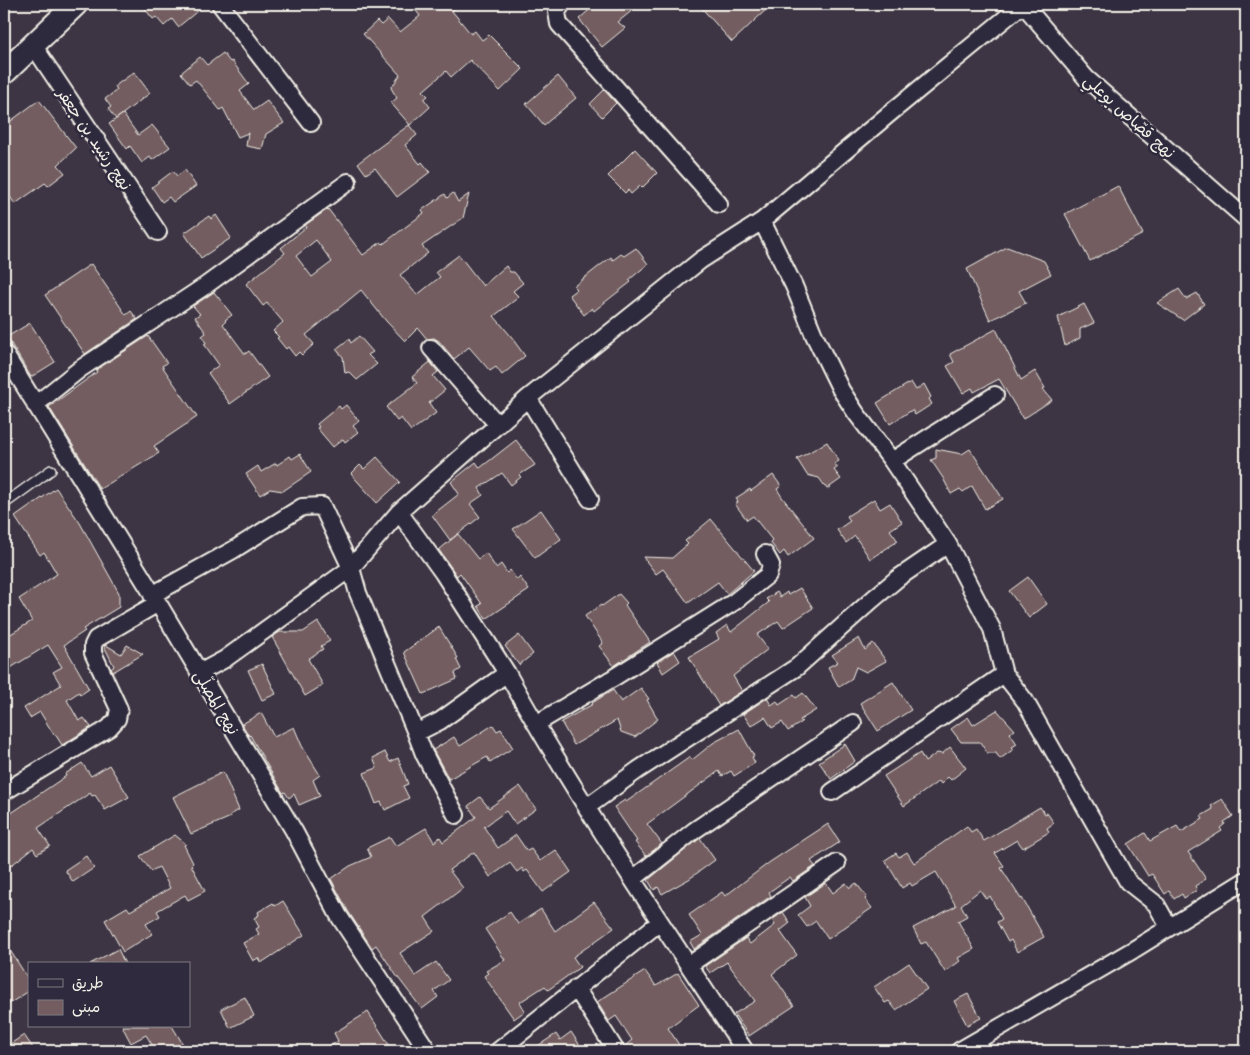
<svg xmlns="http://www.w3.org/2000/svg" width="1250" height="1055" font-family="'Comic Neue','Playpen Sans Arabic',sans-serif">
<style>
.building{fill:#735d60;stroke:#f4f1e8;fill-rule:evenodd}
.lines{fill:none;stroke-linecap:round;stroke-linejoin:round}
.service-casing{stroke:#f4f1e8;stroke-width:12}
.minor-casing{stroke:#f4f1e8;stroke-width:20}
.secondary-casing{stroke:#f4f1e8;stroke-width:26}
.service{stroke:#2f2a3d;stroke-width:9}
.minor{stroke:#2f2a3d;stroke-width:16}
.secondary{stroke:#2f2a3d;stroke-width:22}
.labels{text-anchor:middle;stroke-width:5;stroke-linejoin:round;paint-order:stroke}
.street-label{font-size:16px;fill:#f4f1e8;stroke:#2f2a3d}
</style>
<rect width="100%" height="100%" fill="#3d3444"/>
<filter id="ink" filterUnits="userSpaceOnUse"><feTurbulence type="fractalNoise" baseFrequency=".02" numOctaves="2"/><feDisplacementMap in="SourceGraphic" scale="10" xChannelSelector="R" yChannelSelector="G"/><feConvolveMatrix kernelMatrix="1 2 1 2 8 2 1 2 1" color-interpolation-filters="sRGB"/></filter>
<g filter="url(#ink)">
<path class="building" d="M141,4H206L178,27L172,19L164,26L156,17L153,19Z
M411,4H460L452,11L471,34L475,31L482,40L489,35L523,69L500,91L470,60L451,77L446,71L423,91L428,96L424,99L430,107L410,125L391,103L397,98L391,88L400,75L363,34L377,21L381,25L388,19L400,32L420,16Z
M596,4H640L618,22L625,28L602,47L579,19Z
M698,4H772L732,42Z
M223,53L230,62L232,61L249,84L240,91L254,110L267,101L284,123L266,134L262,149L246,146L248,133L238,137L223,108L220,110L196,80L190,84L181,73L200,57L207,65Z
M134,72L150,93L116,119L108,109L111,107L105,99L117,90L115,86Z
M558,76L576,98L544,125L526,104Z
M604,90L616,103L602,117L590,104Z
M39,100L76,148L58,165L65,173L48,186L45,183L15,204L4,188V126Z
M123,114L138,135L152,125L170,147L152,160L150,157L142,163L130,146L127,149L109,124Z
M409,125L417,135L405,145L420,164L422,162L430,172L397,197L375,168L366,174L358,163Z
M635,149L657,173L642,188L640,186L631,194L628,190L625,193L608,176Z
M185,170L196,186L173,202L169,197L162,202L152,187L173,171L177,176Z
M1118,186L1143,234L1090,261L1065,214Z
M453,193L458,202L469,194L463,218L422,246L428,253L400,275L417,295L440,277L436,272L459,255L483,286L506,266L510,272H514L523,283L513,291L519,297L494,316L515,341H514L525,356L502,375L496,367L490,371L469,347L454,359L439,341L434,338L427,339L418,328L405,341L386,321L361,290L306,335L314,344L302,355L299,352L295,356L288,347L286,349L277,338L279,337L273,331L283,322L267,303L263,306L246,284L285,253L281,248L306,227L305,225L328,209L363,255L381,242L383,244L424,213L422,210L445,194L447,198ZM316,240L332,262L312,277L296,256Z
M216,215L231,238L201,258L184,233L209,216L211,219Z
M1007,247L1044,261L1051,274L1019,291L1026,303L990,320L967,269Z
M636,248L648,264L629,280L631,282L609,299L594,311L592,308L584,315L569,295L577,289L574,286L611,257L613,260L621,254L624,256Z
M91,264L126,315L131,311L137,319L85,354L45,295Z
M1179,289L1186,299L1197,293L1204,304L1183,320L1157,303Z
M214,292L232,315L225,320L226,321L223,324L245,354L249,351L268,377L230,404L208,373L219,365L204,344L206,343L202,336L206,333L195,317L200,314L193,306Z
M1084,304L1094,323L1080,329V338L1065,346L1058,317Z
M30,323L55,362L31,377L7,337Z
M996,329L1021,380L1035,371L1045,388L1043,389L1052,400L1023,419L999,379L974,392L972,388L963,393L947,366L954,362L950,354Z
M148,336L167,363L162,366L197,417L154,446L159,453L100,489L49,407L97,372L96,370Z
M359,336L373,352L368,355L377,364L357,380L349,372L345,373L343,357L336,349L349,339L351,343Z
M430,362L438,372L433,376L445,390L429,403L436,413L411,431L401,418L397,421L386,407L417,383L412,377Z
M911,382L916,390L924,384L931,397L929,399L932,404L915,415L912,410L890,424L877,403Z
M346,405L359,421L353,426L358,432L345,442L343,439L333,447L317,428L319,427L317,424L339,406L341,409Z
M516,440L535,465L519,475L521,477L511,485L502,473L479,488L483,495L470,504L480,517L450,540L432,515L459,494L451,482L476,462L480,468Z
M827,442L839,461L834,464L838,467L834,470L841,479L827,489L819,478L807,475L797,459Z
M936,449L962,454L970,449L1003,499L985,509L972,486L963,492L960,489L951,494L943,478L931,460L936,458Z
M300,454L311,472L283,491L270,489L260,495L246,474L258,466L261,472L276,463L277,465L290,456L292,459Z
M377,457L400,482L377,503L351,474L360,465L364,469Z
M773,475L781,486L777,489L782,497L814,538L788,557L784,551L780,555L770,542L772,540L753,516L747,520L735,504L738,502L736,498L750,489L751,491Z
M56,488L80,523L119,593V607L83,629L85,631L64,645L89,689L80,695L79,692L67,700L79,721L84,718L91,727L62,745L55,734L54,735L40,712L30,718L24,708L61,685L53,672L62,667L48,645L4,672V638L32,621L19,599L57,574L44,552L40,555L15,517Z
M874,499L880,509L890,503L902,522L890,530L898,541L870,559L855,536L846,543L837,530L850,521L847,516Z
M541,510L561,539L535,558L513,529Z
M711,519L754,571L727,594L718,582L688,603L663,569L656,574L643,557L672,558L688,544L685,541Z
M458,534L478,559L486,553L496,568L501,564L507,573L510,570L517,580L520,577L529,590L486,619L478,606L482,604L460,573L457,576L439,550Z
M1028,577L1047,604L1029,618L1009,591Z
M800,588L813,608L783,628L778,621L757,635L768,649L733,676L742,691L719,706L689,657L719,639L716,633L727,625L731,632L769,602L766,599L777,592L780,597L787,592L788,595Z
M619,594L627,603L625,605L650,642L614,666L599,646L603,643L585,616L601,605L602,606Z
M318,622L330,641L321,646L323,649L308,659L323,685L305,696L272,637L280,632H303Z
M439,627L458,658L456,659L461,669L455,673L457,679L423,694L404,652Z
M519,635L533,654L519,665L505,646Z
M859,638L865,650L873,643L886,661L866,672L856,667L851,680L839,687L828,667L838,662L832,655Z
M106,645L121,654L127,645L143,654L113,672L111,669L114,666L104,646Z
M674,651L680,661L663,673L657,662Z
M262,664L276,694L262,700L248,670Z
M893,682L911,710L878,731L860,703Z
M641,688L649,699L647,700L658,719L635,737L621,732L617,720L574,745L561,722L593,704L592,703L613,690L621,702Z
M803,693L816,710L800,720L802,722L788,731L782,722L772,728L765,717L751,726L743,714L767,698L771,705L777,701L779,705L794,695L796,698Z
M997,710L1015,730L1010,733L1017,744L1012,747L1014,749L1000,759L996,753H987L980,742H961L951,729L968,717L973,725Z
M261,713L274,737L294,727L302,746L320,775L313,780L320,796L299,805L294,794L289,798L285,792L283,793L250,735L249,736L242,724Z
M493,725L497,731L501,729L513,748L490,762L487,757L449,779L433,750L454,737L460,746Z
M739,729L754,756L752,757L755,763L734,776L731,771L722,776L719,771L647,824L662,844L646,856L635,842L637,841L614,807L625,800L626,802L690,757L692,760L713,743Z
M845,744L855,761L831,779L819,762Z
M950,747L966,768L951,780L948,777L941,784L939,781L904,806L884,776L920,753L925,762L937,753L942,754Z
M385,752L390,762L398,758L408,784L403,786L409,798L385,810L381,802L376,804L364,773L377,768L373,758Z
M82,763L91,776L109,765L129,797L105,810L95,795L92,796L90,793L38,828L50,846L37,854L33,848L4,871V818L66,776L65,774Z
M223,772L239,810L230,815L231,817L191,834L173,797Z
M520,786L536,809L515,824L506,811L484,827L498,848L516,835L527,851L531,849L540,861L556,850L571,872L543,892L527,870L524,872L522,868L517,872L510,863L490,877L474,852L449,870L463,888L425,917L434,931L400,953L415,976L436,962L449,980L434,991L438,997L422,1009L396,975L376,945L372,948L348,911L331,879L350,866L371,857L367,848L390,837L396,846L426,828L434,842L440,837L443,842L476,817L468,806L480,797L489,808Z
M1222,799L1233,816L1224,822L1225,824L1220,828L1222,831L1188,852L1206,879L1195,886L1197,890L1184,898L1182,894L1174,899L1169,891L1165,894L1152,874L1148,876L1128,844L1145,833L1150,841L1177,826L1181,832L1203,819L1201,816L1213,809L1211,806Z
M1040,807L1045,814L1047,813L1054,823L1047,828L1049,832L1023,848L1017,840L995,853L1004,866L1001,868L1021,899L1022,898L1044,937L1017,952L1011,940L1008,942L997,922L1002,919L990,896L986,899L980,890L961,905L967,916L958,921L974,949L958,958L960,961L945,972L926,942L921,944L913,928L956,906L936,872L912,886L910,883L902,888L885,860L896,853L899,857L907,852L914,863L967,826L971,832L976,829L984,841Z
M828,824L840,842L811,861L815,866L793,881L790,877L769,892L771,896L694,949L690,942L702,935L689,915L722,892L725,896L770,862Z
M175,835L186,844L184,845L193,863L191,865L205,891L188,900L185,895L157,911L160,916L146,924L152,934L123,952L105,920L127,907L130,911L170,888L159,867L151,871L140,856Z
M700,838L715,860L689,879L662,894L658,887L654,890L648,880Z
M86,856L94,868L73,882L65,870Z
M826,883L833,893L846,883L850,888L856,883L867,897L865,899L872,908L828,939L816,921L807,927L798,915L810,906L805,897Z
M283,901L304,935L261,963L258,958L253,961L243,943L259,934L256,929L259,927L254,918L259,915L258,912L273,903L275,906Z
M594,902L614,928L573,957L580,967L548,990L545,986L520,1002L525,1011L514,1019L484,976L488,973L486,971L505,960L485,929L510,912L518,924L541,909L555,931Z
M783,912L790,923L780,931L797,955L772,974L794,1006L749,1036L734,1014L755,1001L727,962L710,973L705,966L746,938L750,944L775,925L772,920Z
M4,941L29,980V991L4,1007Z
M118,949L125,964H90Z
M909,963L927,989L896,1010L889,1001L885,1003L874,987Z
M645,971L656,986L678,973L699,1005L668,1028L683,1051H626L625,1046L632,1040L616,1016L609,1021L597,1002Z
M968,994L981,1018L967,1025L954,1001Z
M245,997L254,1016L230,1028L221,1009Z
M368,1012L393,1051H322L338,1041L334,1033Z
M122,1026H172L187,1051H156L146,1035L131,1043Z
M571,1032L581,1047L574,1051H530L556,1034L560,1040Z
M24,1035L35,1051H4V1048Z"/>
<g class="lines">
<defs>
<path id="service" d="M4,504L51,470"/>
<path id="minor" d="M220,4L311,123
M562,4L557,12L559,24L719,204
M1023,4L1086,78L1246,219
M33,45L158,232
M431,348L498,425
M4,353L158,603L294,831L339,916L428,1051
M528,398L590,499
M35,405L80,369L205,286L348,182
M892,461L995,395
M399,512L443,573L507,673
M152,595L233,550L302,507L322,506L351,568L358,593L416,733L440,721L507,673C579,803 664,927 745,1051
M199,673L225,659L351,568L399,512L528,398L701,260L762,221L889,114L1023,4
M1004,674L1025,701L1128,882L1156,904L1169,927
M536,724L613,678L734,602L768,575L771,565L765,554
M416,733L424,754L456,815
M4,792L109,728L117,719L119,709L93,653V645L96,639L158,603
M832,792L1004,674L992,629L948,544
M587,807L638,770L797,667L873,599L898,578L948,544L892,461L856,413L841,390L814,335L794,286L762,221
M633,879L695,830L853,723
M689,965L837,863
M576,988L616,1051
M498,1051L660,922
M959,1051L1133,950L1246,880"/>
<path id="secondary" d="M4,73L76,4"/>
</defs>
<use href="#service" class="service-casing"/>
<use href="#minor" class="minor-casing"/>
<use href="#secondary" class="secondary-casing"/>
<use href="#service" class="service"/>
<use href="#minor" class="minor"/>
<use href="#secondary" class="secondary"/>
</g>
</g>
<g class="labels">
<g class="street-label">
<text transform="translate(1130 116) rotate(42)" y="6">نهج قصّاص بوعلي</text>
<text transform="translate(95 139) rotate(56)" y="6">نهج رشيد بن جعفر</text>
<text transform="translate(217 702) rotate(59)" y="6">نهج المصلّى</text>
</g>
</g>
<rect width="1250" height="1055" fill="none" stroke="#2f2a3d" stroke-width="20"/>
<rect x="10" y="10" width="1230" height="1035" fill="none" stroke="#f4f1e8" stroke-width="2" filter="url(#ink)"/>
<rect x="28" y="962" width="162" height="65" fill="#2f2a3d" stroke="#7e7a81"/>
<rect x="38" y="979" width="25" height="8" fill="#2f2a3d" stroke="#7e7a81"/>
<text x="72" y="988" font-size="15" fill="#f4f1e8">طريق</text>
<rect x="38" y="1000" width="25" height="15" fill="#735d60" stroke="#7e7a81"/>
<text x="72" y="1012" font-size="15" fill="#f4f1e8">مبنى</text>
</svg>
